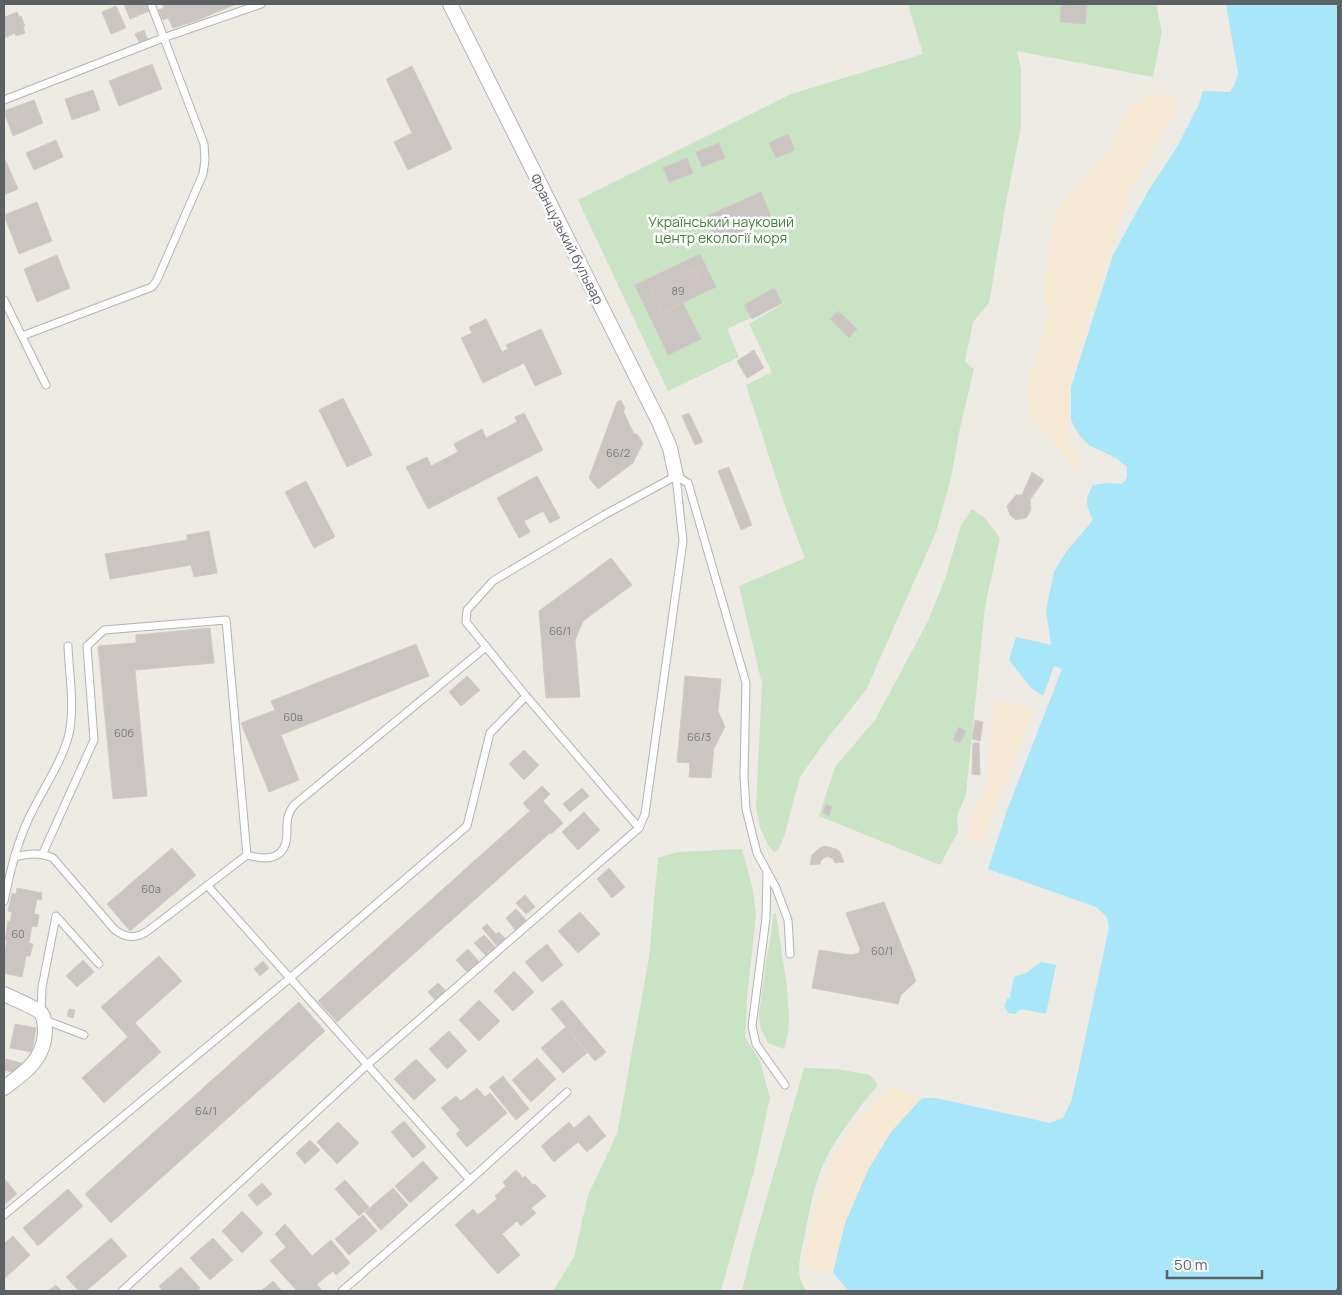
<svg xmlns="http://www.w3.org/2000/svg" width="1342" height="1295" font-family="Manrope,sans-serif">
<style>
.green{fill:#c9e4c2}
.sand{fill:#f8e9d5}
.water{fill:#a8e6fa}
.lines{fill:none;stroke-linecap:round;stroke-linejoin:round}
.ferry{stroke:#3c7792;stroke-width:1;stroke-dasharray:6 5;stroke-linecap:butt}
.building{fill:#cac5c2;stroke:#d2cac3}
.lane-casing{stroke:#b0b3b6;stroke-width:9}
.street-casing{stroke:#b0b3b6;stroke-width:16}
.lane{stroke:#fff;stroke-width:7}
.street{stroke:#fff;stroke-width:14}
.labels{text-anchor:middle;stroke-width:5;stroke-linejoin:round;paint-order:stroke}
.number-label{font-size:11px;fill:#787a7c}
.park-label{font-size:14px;fill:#427f38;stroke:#fff}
.street-label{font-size:14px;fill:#5c6164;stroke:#fff}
</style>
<rect width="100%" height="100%" fill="#eeeae4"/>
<path class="green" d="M908,4H1156L1162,32L1153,77L1017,51L1021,69V127L1005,208L989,303L973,322L965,362L974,369L960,428L951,478L936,532L866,690L826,740L800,777L784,837L778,850L774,852L768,845L760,828L756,807L762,684L739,586L805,558L785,506L746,385L772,372L749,324L789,300L727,329L739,357L668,391L578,200L791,94L923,54Z
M972,509L986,519L1000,538L985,606L966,794L957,816L958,832L940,865L819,816L835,767L875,720L927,623L945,579L961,525Z
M742,849L753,890L756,914L747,998L745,1037L760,1061L770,1098L754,1171L721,1291H553L574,1257L588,1195L617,1134L649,958L658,858L678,852Z
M776,913L787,988L789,1018L788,1034L784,1049L768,1043L760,1027L759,1014L766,962L771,934L773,914Z
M804,1068L837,1069L870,1075L878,1085C858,1109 836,1136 823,1165C813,1188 809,1214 804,1239C800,1257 794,1276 807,1291H742L754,1242Z"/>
<path class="sand" d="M1146,94L1172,95L1181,102L1130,191L1068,388L1069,439L1084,466L1074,471L1053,442L1031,418L1026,386L1047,324L1045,284L1053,223L1063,200L1107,153L1125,114Z
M995,698L1035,710L981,844L968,841L970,821L986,786Z
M892,1086L922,1098L891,1132L845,1223L833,1273L803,1268L816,1201L833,1156L863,1113Z"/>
<path class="water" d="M1226,4H1338V1291H849L833,1273L845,1223L869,1168L891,1132L922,1098H936L1050,1123L1063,1118L1072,1099L1109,928L1107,917L1096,907L988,869L1006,813L1062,669L1054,666L1043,696L1031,688L1009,660L1016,637L1051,645L1046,610L1054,572L1066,552L1093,520C1086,504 1084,501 1093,485L1107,483L1122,484L1127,478V467L1116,458L1089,445L1079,435L1071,420V387L1113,255L1147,193L1177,147L1199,104L1203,91L1230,92L1235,83L1238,73Z
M1041,962L1056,965L1046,1014L1021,1009L1015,1014L1008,1013L1004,1006L1007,999L1010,997L1014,977L1026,973Z"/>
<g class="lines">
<path class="ferry" d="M1336,1291L1338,1287"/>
</g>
<path class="building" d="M124,4H146L149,11L130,19Z
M162,4H183L184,5L187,4H236L198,20L173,28L168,18L163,20L158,10L164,8Z
M1061,4L1087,6L1085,24L1060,22Z
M116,6L126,28L111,34L102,12Z
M17,12L19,17L21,16L25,26L23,27L25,33L16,36L15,33L4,38V14L5,17Z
M144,30L148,41L140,44L135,34Z
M152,64L162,89L119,106L109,81Z
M412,66L452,149L408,170L394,142L412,133L386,79Z
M93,90L100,110L72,120L65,99Z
M34,100L43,123L13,136L4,111Z
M788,134L795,150L776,158L769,143Z
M56,140L63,157L34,170L26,153Z
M719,143L725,158L702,167L696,152Z
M4,157L18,189L4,195Z
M687,158L693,173L669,182L663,168Z
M761,192L772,219L718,243L707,216Z
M37,202L52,241L19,254L4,215Z
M700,254L716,287L705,292L694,268L651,289L662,313L683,303L701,339L668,355L635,285Z
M57,255L70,288L37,302L24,269Z
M694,268L705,292L662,313L651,289Z
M774,288L782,303L752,319L744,305Z
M838,311L857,329L849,338L830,319Z
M486,319L502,352L508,349L506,345L541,329L562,374L535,386L524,363L483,383L461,338L472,333L469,327Z
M754,350L764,368L747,378L737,361Z
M343,398L372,455L347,467L319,410Z
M621,400L625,409L623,411L634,434H637L643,443L633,463L598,489L589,478L617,402Z
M524,413L543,450L428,509L406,467L427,457L431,466L458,452L454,444L482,429L486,438L517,422L515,417Z
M689,413L703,442L695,445L682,416Z
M729,467L752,525L741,530L718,471Z
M1032,472L1044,480L1030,500L1031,510L1026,518L1016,520L1010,515L1007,506L1016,495H1022Z
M537,476L560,518L550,523L543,511L524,521L530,532L519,538L497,498Z
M306,481L335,537L314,548L285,492Z
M209,531L217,573L194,577L191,565L110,579L105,554L187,540V535Z
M611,558L632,585L583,621L575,640L580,697L546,698L539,611Z
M210,628L214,663L135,670L147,796L113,799L98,646L136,643V635Z
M416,644L429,676L281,735L299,780L269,792L241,723L275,710L271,701Z
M467,676L480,690L461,706L449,692Z
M685,676L721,679L718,711L725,727L714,748L711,778L689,777L690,763L677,762Z
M975,720L983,722L980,741L972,739Z
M959,727L966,731L960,743L953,740Z
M973,743H979L980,775L972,774Z
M524,750L539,765L524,780L509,764Z
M542,786L550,794L543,801L563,823L551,834L523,803Z
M582,788L589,796L570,812L563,804Z
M826,804L832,807L829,816L823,813Z
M530,811L550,833L337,1022L318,1001Z
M584,812L600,830L578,850L562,832Z
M825,846L836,849L840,852L844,862L835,863L833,859L827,856L821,860L820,864L810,865L812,855L820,848Z
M172,848L196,875L130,931L107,904Z
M609,868L625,887L612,898L597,879Z
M17,888L42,893L41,900L37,899L34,914L39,915L37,927L32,926L29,943L33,944L30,956H26L22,977L4,973V949H5L7,941L5,940L8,921L10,922L12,912L8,911L12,893L16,894Z
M525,895L535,907L526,914L516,903Z
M884,902L916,981L901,995L898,1004L812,988L819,950L851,955L859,953L860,949L846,913Z
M516,909L527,921L516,931L506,918Z
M580,912L600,934L578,953L558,931Z
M487,924L496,934L499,932L506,940L498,947L482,928Z
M484,935L497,949L487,957L474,943Z
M547,944L563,965L542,982L525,962Z
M468,949L480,963L468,973L456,960Z
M159,956L182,981L135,1023L161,1052L104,1103L82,1078L128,1037L101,1007Z
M83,960L94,972L77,987L66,976Z
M263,961L269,968L260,976L254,969Z
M514,971L534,992L513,1011L494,991Z
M438,983L447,992L436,1001L428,992Z
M479,1000L500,1021L479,1041L459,1020Z
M562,1000L606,1052L595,1061L551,1009Z
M299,1002L325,1031L111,1223L85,1194Z
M69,1009L75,1010L73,1018L67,1016Z
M15,1024L36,1028L32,1052L10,1048Z
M566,1027L587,1053L563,1073L541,1048Z
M449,1031L467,1051L447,1069L429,1049Z
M537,1058L556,1079L531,1102L512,1080Z
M6,1059L21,1063L19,1074L4,1070Z
M416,1059L436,1080L414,1100L394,1079Z
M503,1076L529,1109L516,1120L489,1087Z
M212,1080L238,1108L202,1140L175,1114Z
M477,1088L485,1097L490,1093L507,1113L467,1147L456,1134L460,1130L441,1108L456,1096L461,1101Z
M589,1115L606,1136L587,1152L578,1142L554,1162L541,1146L569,1122L574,1128Z
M404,1121L426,1147L413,1158L391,1132Z
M338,1122L359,1143L337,1164L317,1142Z
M310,1140L320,1150L305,1164L296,1153Z
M423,1161L438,1178L410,1203L395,1186Z
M516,1170L523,1178L525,1176L533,1185L535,1184L546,1196L531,1208L536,1213L521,1226L517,1221L502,1234L520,1255L498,1274L455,1225L473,1209L478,1215L497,1199L495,1196L506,1186L503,1182Z
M4,1178L17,1194L4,1205Z
M345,1180L369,1207L359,1216L335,1189Z
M262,1183L272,1194L257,1206L248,1195Z
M393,1188L408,1205L381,1230L365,1212Z
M68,1189L83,1206L38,1246L23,1228Z
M242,1211L263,1233L242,1253L222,1231Z
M363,1215L377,1231L349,1255L335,1239Z
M285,1224L312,1256L331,1240L350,1263L336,1275L333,1271L317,1284L322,1291H297L270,1261L286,1247L275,1234Z
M13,1236L30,1255L4,1279V1244Z
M111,1238L127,1256L86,1291H79L66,1277Z
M213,1238L233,1260L210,1280L190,1258Z
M181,1267L200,1288L196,1291H163L159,1286Z
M273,1281L282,1291H261Z
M56,1285L62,1291H48Z"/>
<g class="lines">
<defs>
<path id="lane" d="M4,100L163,38L261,4
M4,300L46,385
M22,336L152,287L157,280L203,174L205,160L204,144L151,4
M676,476L688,483L746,683L744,776L746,809L757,853L776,888L788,920L790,954
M639,828L526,696L466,622L467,610L493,581L604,515L676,476
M43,853L94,740L87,646L104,630L226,620L247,855
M247,855C261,859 281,862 286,842C289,827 283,820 294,805L486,647
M14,857C29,854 38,852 53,858L114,929C126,939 137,939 149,930L247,855
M767,872L766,918L752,1026L756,1044L785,1085
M207,885L470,1180
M4,901C10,873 16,846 28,820C40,793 62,763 69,734C75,705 69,674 68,646
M41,1012L42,987L56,916L99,964
M45,1020L84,1035
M4,1215L290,978L467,826L490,733L526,696
M122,1291L367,1065L639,828L645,814L683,541L676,476
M342,1291L470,1180L567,1092"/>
<path id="street" d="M450,4L659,422L670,448L676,476
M4,994C12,998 37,1008 41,1013C45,1018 45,1026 45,1032C44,1060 24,1073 4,1088"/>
</defs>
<use href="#lane" class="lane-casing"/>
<use href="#street" class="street-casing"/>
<use href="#lane" class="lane"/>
<use href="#street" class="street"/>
</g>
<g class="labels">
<g class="number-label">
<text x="678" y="295">89</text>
<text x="618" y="457">66/2</text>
<text x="560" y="635">66/1</text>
<text x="293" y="721">60в</text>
<text x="124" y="737">60б</text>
<text x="699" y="741">66/3</text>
<text x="151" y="893">60а</text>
<text x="18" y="938">60</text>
<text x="882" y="955">60/1</text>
<text x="206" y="1115">64/1</text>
</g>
<g class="park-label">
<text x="721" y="227">Український науковий<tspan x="721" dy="16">центр екології моря</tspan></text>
</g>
<g class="street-label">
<text transform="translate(567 239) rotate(63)" y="5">Французький бульвар</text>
</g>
</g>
<rect width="1342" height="1295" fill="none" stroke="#5c6164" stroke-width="10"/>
<path d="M1167 1270v8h95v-8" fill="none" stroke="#5c6164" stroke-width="2.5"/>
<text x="1174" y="1270" font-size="15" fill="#5c6164" stroke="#ffffff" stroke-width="4" paint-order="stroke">50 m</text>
</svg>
